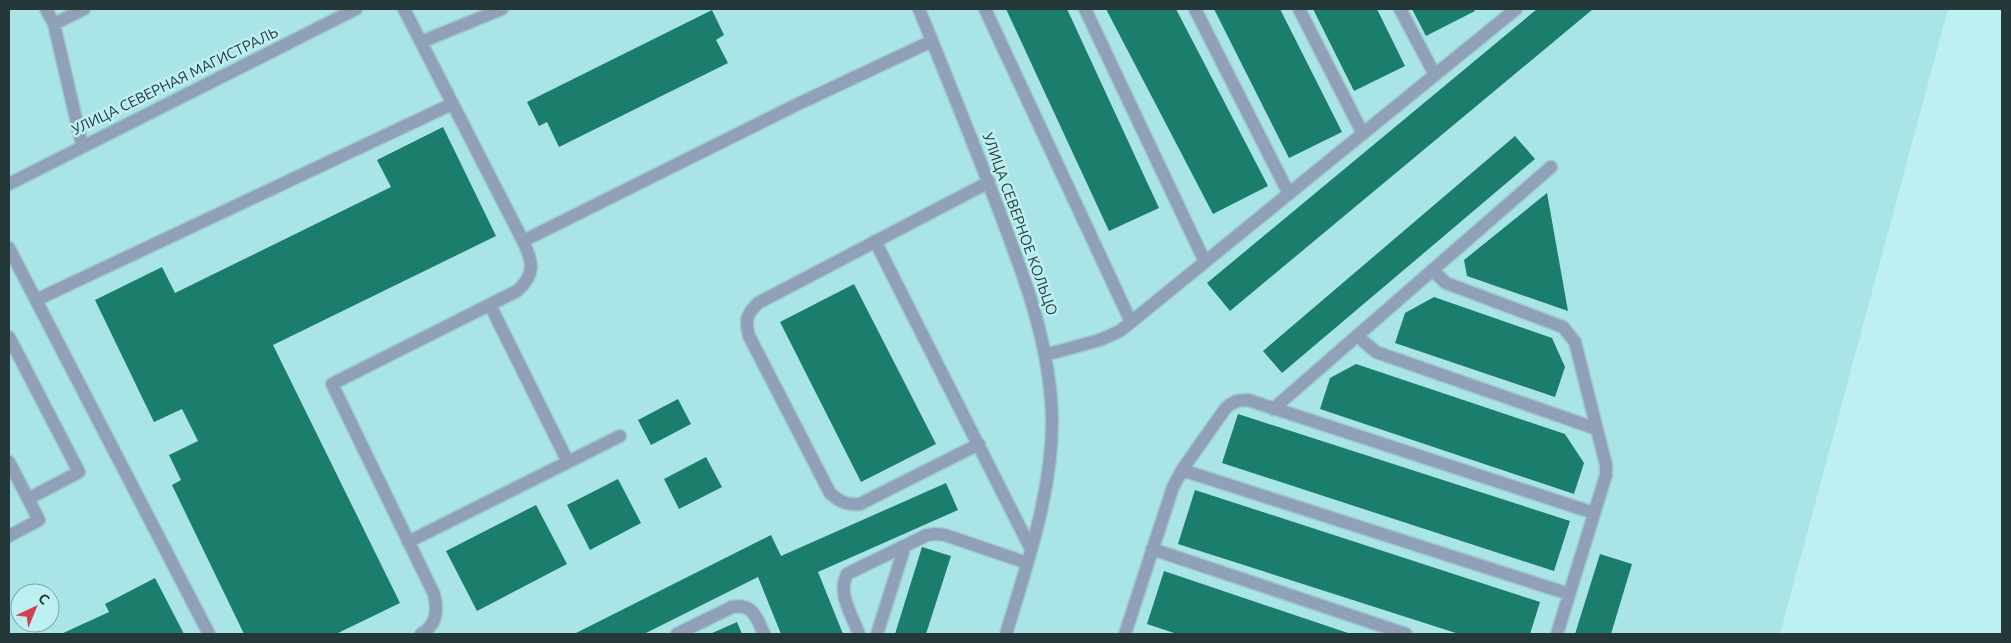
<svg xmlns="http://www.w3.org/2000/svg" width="2011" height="643" font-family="Ubuntu,sans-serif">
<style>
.built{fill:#a9e4e6;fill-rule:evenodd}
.building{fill:#1b7e6d}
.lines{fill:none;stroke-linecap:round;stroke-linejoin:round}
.minor-casing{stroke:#9fcbcc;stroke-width:15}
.minor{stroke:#90a0b9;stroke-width:12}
.labels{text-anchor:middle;stroke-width:5;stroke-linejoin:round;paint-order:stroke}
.street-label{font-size:15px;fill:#243839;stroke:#bef0f1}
</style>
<rect width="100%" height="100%" fill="#bef0f1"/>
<path class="built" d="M9,9H1948L1780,634H9ZM20,593H50V623H20Z"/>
<path class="building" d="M1006,9H1067L1159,208L1109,231Z
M1106,9H1176L1268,186L1213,214Z
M1214,9H1280L1342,132L1289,158Z
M1313,9H1377L1405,66L1354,91Z
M1412,9H1474L1475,11L1426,36Z
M1537,9H1593L1230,311L1207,283Z
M712,10L724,35L716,40L728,63L559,147L547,122L539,126L527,102Z
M443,127L496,236L273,345L400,603L336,634H244L172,485L181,480L169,455L198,441L182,409L154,422L95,300L162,267L175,293L391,187L377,160Z
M1515,136L1535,159L1282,373L1263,351Z
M1547,193L1568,311L1467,276L1464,260Z
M854,284L936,444L861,482L780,322Z
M1434,297L1552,338L1565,367L1555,397L1395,343L1405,313Z
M1356,364L1565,434L1584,463L1574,494L1320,409L1330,378Z
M678,399L691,424L651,445L638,420Z
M1238,414L1570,521L1554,571L1222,463Z
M706,457L722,487L679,509L664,479Z
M618,479L641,523L590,550L567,505Z
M946,483L958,510L818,572L843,634H781L758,577L644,634H574L771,535L781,556Z
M1195,490L1540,602L1530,634H1459L1178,544Z
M536,505L567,564L477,611L446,551Z
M922,547L951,556L926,634H895Z
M1600,554L1632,564L1611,634H1575Z
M1164,571L1351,634H1177L1147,624Z
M155,578L184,634H61L109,612L105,604Z
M737,622L742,634H710Z"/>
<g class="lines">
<defs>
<path id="minor" d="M46,9L54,24L82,145
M404,9L523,241L798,104L932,41
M919,9C947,78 975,146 1001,216C1026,281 1050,346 1052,417C1053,491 1027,564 1006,634
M985,9L1131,322
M1085,9L1205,262
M1195,9L1289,194
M1299,9L1363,134
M1400,9L1435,75
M54,24L84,9
M421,42L502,9
M9,184L356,9
M875,241L1031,549
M9,248L209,634
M1432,270L1446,283L1563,327L1575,342L1606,465V475L1557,634
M36,300L452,104
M490,305L568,462
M1357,336L1376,352L1597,429
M9,337L79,472L28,499
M1045,355L1100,340L1120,331L1516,9
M1273,409L1551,167
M979,444L860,504C846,505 840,502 830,493L749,336C745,320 746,315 758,303L989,182
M9,462L39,520L9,536
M1182,470L1569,594
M408,542L620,436
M1152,549L1406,634
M421,634C437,625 438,610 434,594L332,384L517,291C536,274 533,262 523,241
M677,634L732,607C753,603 757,618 764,634
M859,634C852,615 837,594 847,574L927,535L935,534L945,535L1027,563
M877,634L905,546
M1125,634L1173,487L1182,470L1225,409C1232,402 1237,400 1248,400L1594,513"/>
</defs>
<use href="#minor" class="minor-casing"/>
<use href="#minor" class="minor"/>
</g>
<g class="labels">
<g class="street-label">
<text transform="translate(175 81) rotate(-26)" y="5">УЛИЦА СЕВЕРНАЯ МАГИСТРАЛЬ</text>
<text transform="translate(1020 224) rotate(70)" y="5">УЛИЦА СЕВЕРНОЕ КОЛЬЦО</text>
</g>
</g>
<rect width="2011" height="643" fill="none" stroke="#243839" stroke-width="20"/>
<g transform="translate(35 608) rotate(44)"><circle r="24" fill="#bef0f1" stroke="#80a6a7"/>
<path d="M0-4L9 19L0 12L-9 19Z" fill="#d14051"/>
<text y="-8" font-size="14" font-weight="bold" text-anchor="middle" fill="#243839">С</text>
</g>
</svg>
